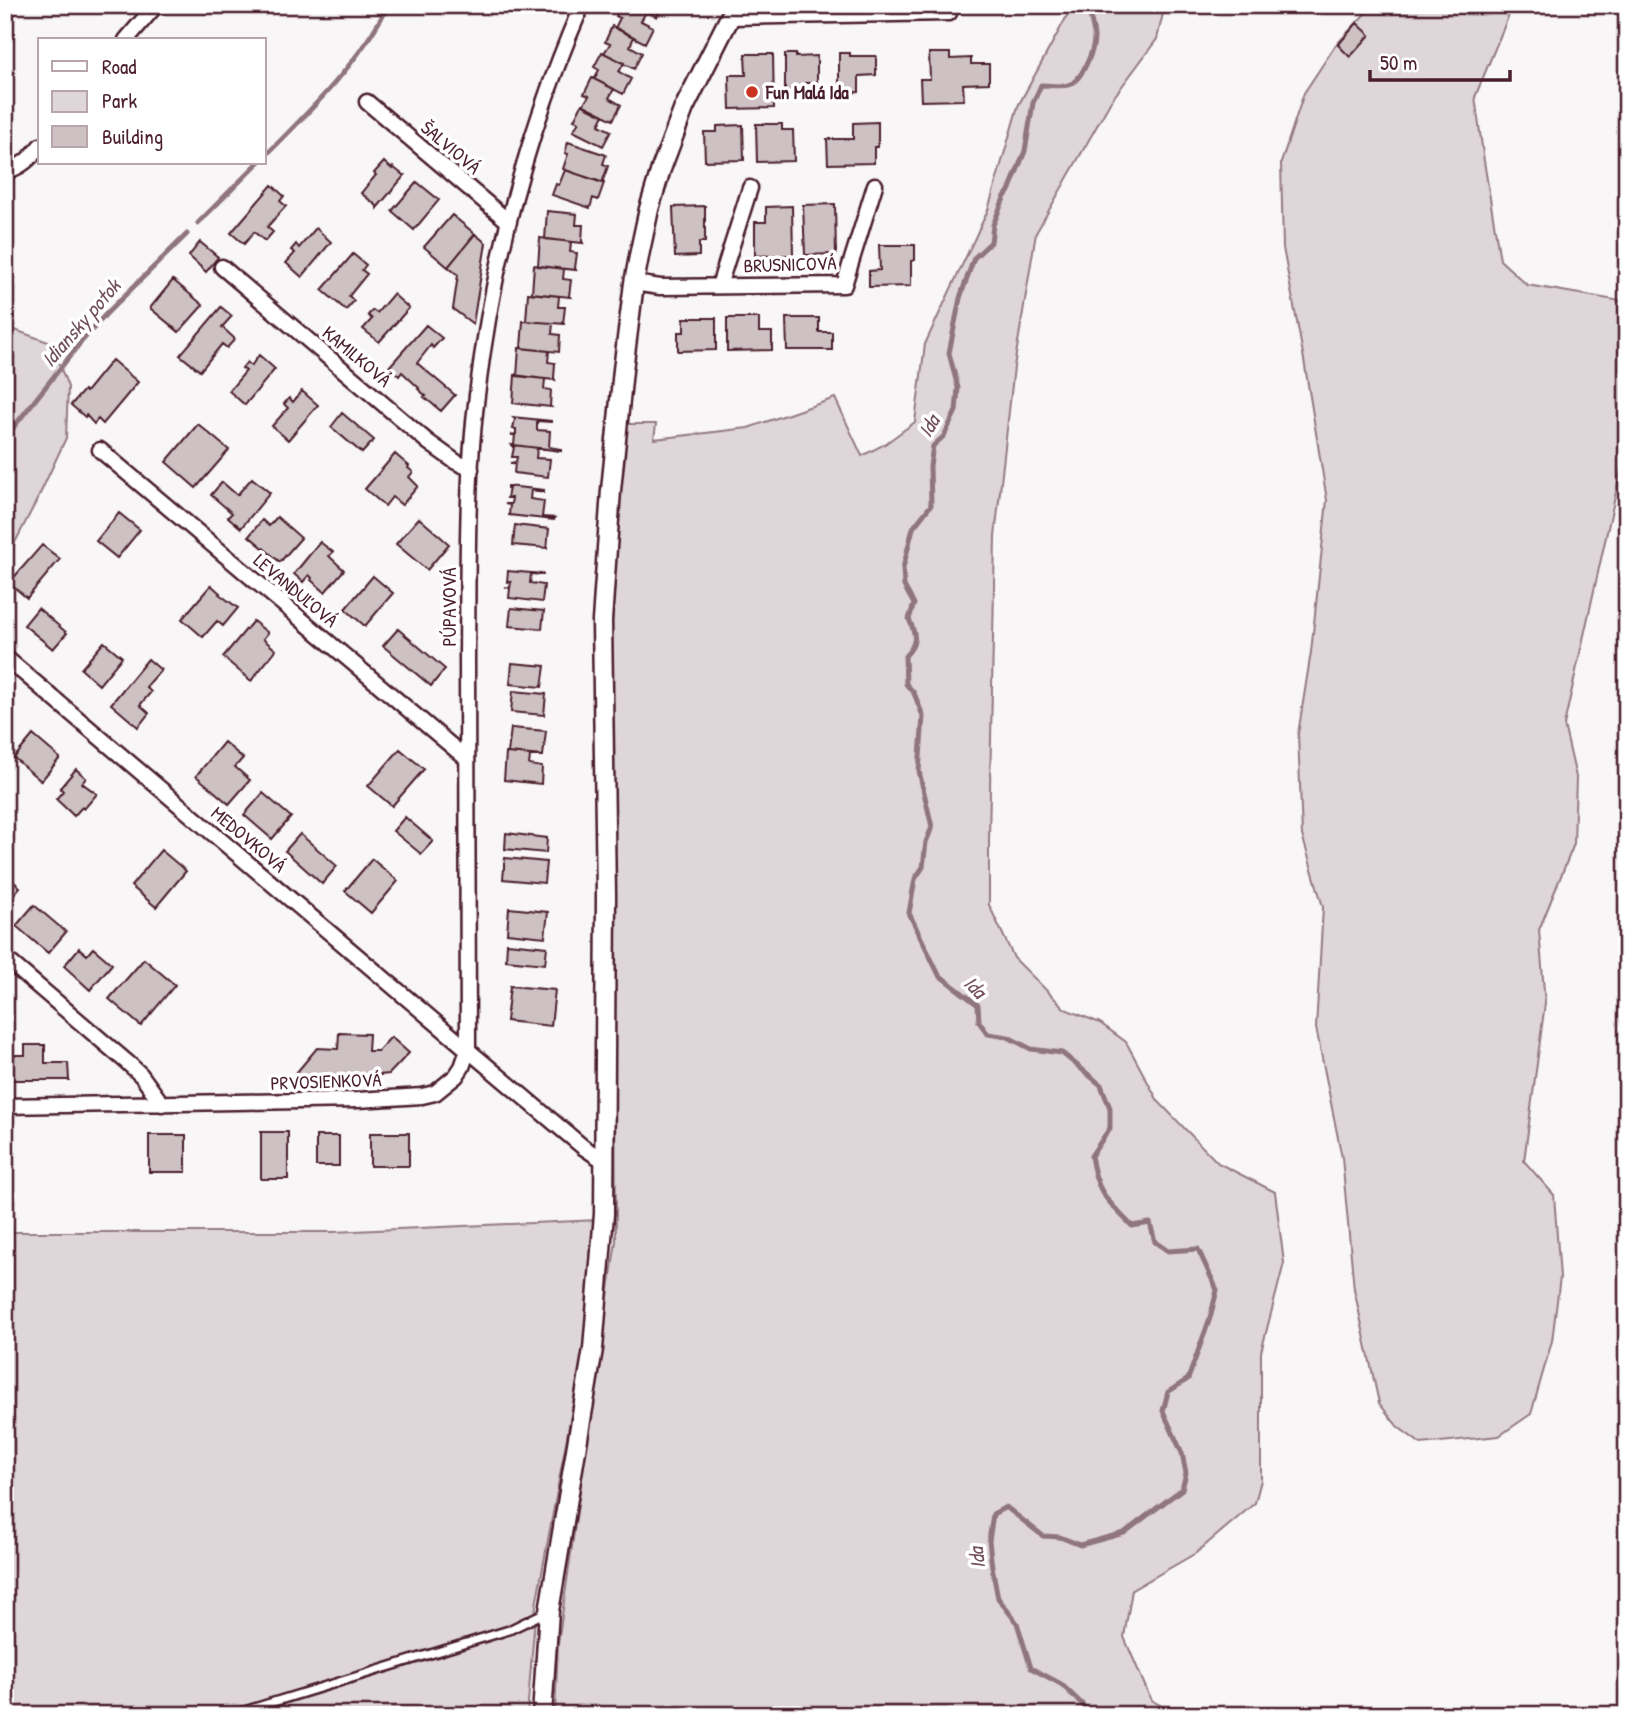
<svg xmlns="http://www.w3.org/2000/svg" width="1632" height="1720" viewBox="0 0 1632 1720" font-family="'Patrick Hand',sans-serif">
  <rect width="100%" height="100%" fill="#f8f6f7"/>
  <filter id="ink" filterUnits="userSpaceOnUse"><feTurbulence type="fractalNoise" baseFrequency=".0143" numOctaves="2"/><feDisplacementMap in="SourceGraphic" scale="14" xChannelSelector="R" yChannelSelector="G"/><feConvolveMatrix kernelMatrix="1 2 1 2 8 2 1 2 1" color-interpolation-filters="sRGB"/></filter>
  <g filter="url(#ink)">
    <!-- green -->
    <path fill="#ded6d9" stroke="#947a82" stroke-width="2" d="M1073,5H1165L1157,39L1111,101L1036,233L1014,367L995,536L989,841V905L1014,958L1065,1009L1100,1023L1126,1042L1158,1101L1218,1163L1275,1192L1284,1263L1261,1352V1480L1255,1503L1196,1553L1132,1590L1124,1637L1151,1700L1178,1715H555L558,1643L616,1241L612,623L615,554L627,424H656L654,439L748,428L835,398L862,456L885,444L915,422L925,344L988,210L1018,106Z
      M1373,5H1513L1475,97L1484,161L1500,260L1527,285L1627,302V461L1622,465L1564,725L1576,777L1574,844L1539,930L1545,1003L1524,1161L1554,1195L1560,1277L1552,1341L1531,1414L1499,1436L1421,1444L1398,1427L1379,1403L1354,1289L1342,1158L1316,1028L1323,907L1302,835L1298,734L1311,652L1327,500L1303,354L1283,248L1281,163L1304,93L1335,46Z
      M5,330H15L51,343L68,387L66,438L39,496L5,562Z
      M598,1220L583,1350L536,1605L527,1715H5V1232H332Z"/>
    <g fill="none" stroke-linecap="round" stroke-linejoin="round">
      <!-- stream -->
      <path stroke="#8f747b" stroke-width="5" d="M264,157C308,113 361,61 388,5
        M198,223L258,163
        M5,438L81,342L106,314L187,234
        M1090,1715L1082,1704L1061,1684L1031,1668L1017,1623L998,1598L992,1567L989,1541L993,1514L1006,1507L1043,1536L1060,1537L1080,1545L1124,1533L1182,1489L1186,1473L1182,1453L1163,1411L1168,1392L1188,1379L1210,1318L1217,1290L1198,1249L1168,1251L1155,1242L1150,1223L1132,1226C1107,1200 1097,1194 1091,1156L1110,1128V1108L1101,1085L1062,1053L1031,1049L1008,1037L988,1034L979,1022L978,1005L939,975L909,913L915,879L923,867L926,842L932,827L919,771L923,716L914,693L906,684L905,656C918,643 916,635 909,619L914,604L904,586L903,568L913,528L931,505L930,466L933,446L944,436L956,411L958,388L949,353L960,298L974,258L991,242L993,225L1004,198L1009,191L1025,151L1033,103L1041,85C1049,85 1062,87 1068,85C1081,82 1094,51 1094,38C1094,26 1088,18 1091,5"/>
    </g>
    <!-- building -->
    <path fill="#cdc1c4" stroke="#4a1f2b" stroke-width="2" d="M621,5H633L646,12L641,21L653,27L645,43L615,28L620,18L616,16Z
      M633,5H662L657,17Z
      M998,5H1052V8L999,9Z
      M1357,23L1370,35L1350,57L1338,45Z
      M612,26L634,37L630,46L642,53L634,69L604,53L610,44L605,42Z
      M602,52L624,63L619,72L631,79L623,94L594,79L599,70L594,67Z
      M839,53H850V56H876V75L859,76V92L839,93Z
      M929,53H950V59L971,58V64H989V83L963,84L964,100L921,101L920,79H930Z
      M745,54H773L774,108L730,109L729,75H746Z
      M785,54H796V57L817,56V83H805L806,91H785Z
      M592,78L614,89L609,98L621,105L613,120L583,105L589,96L584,94Z
      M582,104L604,115L599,125L611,131L603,146L573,131L579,122L574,120Z
      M878,122V147H874V163L828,164L827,139H853V123Z
      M756,124H782V130H793L794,161L757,162Z
      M743,125L744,160L705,161L704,132H717V126Z
      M568,142L606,155L603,164L608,166L602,183L563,169L568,154L565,153Z
      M384,162L392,169L393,167L403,175H405L377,208V206L361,193L376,175L374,173Z
      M565,170L604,183L598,200L593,198L590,208L552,195L556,184L559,185Z
      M417,182L439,200L414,230L392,211Z
      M272,185L284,196L280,201L286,206L267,227L273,232L265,241L254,232L244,244L231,233Z
      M835,204L836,254L805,255L803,205Z
      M705,206V242H699V256L675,257L673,207Z
      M792,206L793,255L755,256V222H766V207Z
      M547,211L577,214L576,225H583L582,241L583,243L545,239Z
      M452,215L475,234L448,267L424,247Z
      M316,228L331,242L302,277L286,263L295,253L291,250L296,244L299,248Z
      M475,234L486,243L473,324L453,309L458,275L448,267Z
      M540,238L571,242L570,252L577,253L575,268L576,270L538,266Z
      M200,242L218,257L206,272L189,256Z
      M879,245H915V260L911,261V286L869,287V271L880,270Z
      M353,254L366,265L362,270L367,274L349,296L354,301L346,310L322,290Z
      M534,265L564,269L563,279L571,280L569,296L570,297L532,293Z
      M173,280L203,305L179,332L150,308Z
      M528,293L559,296L558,307H565L563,324H565L526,321Z
      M393,294L409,308L379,342L363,329L372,319L368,315L373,310L377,313Z
      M221,307L232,316L222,327L235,339L227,348L222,344L200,371L180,355Z
      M684,318H716V350L678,351V332H684Z
      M727,318H759V332H772V350L727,351Z
      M786,318H819V332H832V350H787Z
      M523,321L553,323L552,334L560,335L559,352L521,348Z
      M426,325L442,338L433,348L431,345L417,363L455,395L441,411L424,397L426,396L418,389L419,388L402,372L399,376L389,367Z
      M519,348L549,351L548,362L555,363L554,378L555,380L517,376Z
      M259,355L275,369L245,405L229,391L246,371L242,368L247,362L251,366Z
      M112,360L138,382L103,424L98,419L94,424L86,415L85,417L71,405L84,390L86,392Z
      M515,375L545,379L544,389L551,390L550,406L551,407L513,403Z
      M302,391L318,405L288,440L272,426L288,408L284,404L289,398L293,402Z
      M342,413L374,440L362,453L331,427Z
      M512,417L551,421V422L537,421V430L550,431L549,447L561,449V451L514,445L515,435H511L516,434V429H513L515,419Z
      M198,424L229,450L196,488L166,462Z
      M512,445L548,449H537L536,458L550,459L548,477L514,473L515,463H510L516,462L517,457H512L514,447Z
      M395,454L409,466L408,468L413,472L409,477L418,486L402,505L392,497L385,506L365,489Z
      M252,478L270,493L241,528L228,517L232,513L211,495L222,482L237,495Z
      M507,486L544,490V492L531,490L530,499L544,501L542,517L555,518L554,520L509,515L510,505L505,504H511L512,498H507L509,488H507Z
      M119,513L140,530L117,558L96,541Z
      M277,517L301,538L280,562L249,536L262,520L269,526Z
      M419,518L449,544L427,570L396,544Z
      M515,525L549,529L547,548L513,545Z
      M320,542L333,552L329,556L344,570L325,592L311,580L312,578L309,575L303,582L294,574Z
      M42,545L60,559L27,598L9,583Z
      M507,571L543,574V575L531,574L530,583L544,585L542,602L509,598L510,588L505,587L510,588L511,582H507L508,571Z
      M373,576L393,593L365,626L345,609Z
      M211,585L220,593L219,594L238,608L223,626L217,621L203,637L182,619Z
      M38,608L67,633L53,649L24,625Z
      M511,608L544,611L542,629L509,626Z
      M253,621L268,633L263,639L276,650L251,681L223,657Z
      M398,629L445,669L431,686L383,646Z
      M104,642L122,657L99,685L81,669Z
      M148,659L161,670L146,687L151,692L140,705L149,713L138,727L111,704Z
      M512,663L545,666L542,687L510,684Z
      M513,691L546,694L544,715L511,712Z
      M511,728L546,731L543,756L508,753Z
      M33,735L60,758L41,781L14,758Z
      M224,742L243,758L235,767L250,780L229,804L196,776Z
      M400,749L424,769L392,806L368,786Z
      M506,753L543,756H530L529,765L542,767L541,784L504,780Z
      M76,769L86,778L82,783L97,794L84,809L82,807L74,816L56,799L63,791L60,788Z
      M263,793L291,817L272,839L244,815Z
      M405,817L433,841L421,854L393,831Z
      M506,833L547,838L546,853L505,849Z
      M300,834L337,866L322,884L285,851Z
      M161,850L186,871L156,907L131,886Z
      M505,858L546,862L544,883L503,879Z
      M372,859L398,881L371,913L345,891Z
      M5,874L20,887L5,905Z
      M34,905L66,932L48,953L16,926Z
      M509,908L548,912L545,937L507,933Z
      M507,943L547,947L545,964L506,960Z
      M79,948L87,955L93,948L112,964L90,990L64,966Z
      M144,959L175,985L141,1026L109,999Z
      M510,986L555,990L551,1026L506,1021Z
      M339,1033L369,1034L368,1051H378L391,1037L409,1053L389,1074L286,1085L317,1048L338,1049Z
      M25,1045H45V1063H68L69,1080H7V1055H25Z
      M261,1132H288V1179H261Z
      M370,1133H409V1166H370Z
      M149,1135H186V1172H149Z
      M316,1136H339V1166H316Z"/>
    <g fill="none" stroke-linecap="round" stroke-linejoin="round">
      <defs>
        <path id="service" d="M231,1715L509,1630L548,1611"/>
        <path id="minor" d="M582,5C528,129 493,261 477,395C466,481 468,569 467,656C467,787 467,918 468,1050L583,1147L604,1161
          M729,17L949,13
          M126,40L156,5
          M367,102L509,222
          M5,172C21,167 30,159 40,146
          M222,267L428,442L456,462L471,469
          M634,283L660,287L844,285L875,185
          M719,286L750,188
          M100,450L467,759
          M5,657L468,1050L462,1067L456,1076L435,1093L422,1096L358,1100L5,1106
          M5,958L128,1063L141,1075L162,1104"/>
        <path id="tertiary" d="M542,1715L549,1611L593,1349L604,1214L606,896L602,621L611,490L623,370L634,283L640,251L649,209L661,169L684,108L736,5"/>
      </defs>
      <!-- service casing -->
      <use href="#service" stroke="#4a1f2b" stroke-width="12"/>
      <!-- minor casing -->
      <use href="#minor" stroke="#4a1f2b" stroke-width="19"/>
      <!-- tertiary casing -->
      <use href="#tertiary" stroke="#4a1f2b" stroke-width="23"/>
      <!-- service -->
      <use href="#service" stroke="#fff" stroke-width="7"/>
      <!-- minor -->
      <use href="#minor" stroke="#fff" stroke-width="14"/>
      <!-- tertiary -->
      <use href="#tertiary" stroke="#fff" stroke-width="18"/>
    </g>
  </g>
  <!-- markers -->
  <circle fill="#c8321e" stroke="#fff" stroke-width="2.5" cx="752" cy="92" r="7"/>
  <g text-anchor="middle" stroke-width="7" stroke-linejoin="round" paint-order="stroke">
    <!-- poi labels -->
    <g font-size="19" font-weight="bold" fill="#4a1f2b" stroke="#fff" text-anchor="start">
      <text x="766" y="99">Fun Malá Ida</text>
    </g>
    <!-- street labels -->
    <g font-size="19" fill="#4a1f2b" stroke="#fff">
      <text transform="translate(451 147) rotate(40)" y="7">ŠALVIOVÁ</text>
      <text transform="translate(790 264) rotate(-2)" y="7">BRUSNICOVÁ</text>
      <text transform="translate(357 356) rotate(40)" y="7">KAMILKOVÁ</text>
      <text transform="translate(296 590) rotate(40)" y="7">LEVANDUĽOVÁ</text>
      <text transform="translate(449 607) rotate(-90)" y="7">PÚPAVOVÁ</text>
      <text transform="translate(249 839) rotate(40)" y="7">MEDOVKOVÁ</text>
      <text transform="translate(326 1081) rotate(-2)" y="7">PRVOSIENKOVÁ</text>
    </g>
    <!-- water labels -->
    <g font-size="21" font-style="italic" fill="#72515a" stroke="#fff">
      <text transform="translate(81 323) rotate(-49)" y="7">Idiansky potok</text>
      <text transform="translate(929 426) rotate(-60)" y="7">Ida</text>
      <text transform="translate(975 987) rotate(45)" y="7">Ida</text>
      <text transform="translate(977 1558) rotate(-97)" y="7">Ida</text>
    </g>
  </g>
  <!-- margin -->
  <rect width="1632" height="1720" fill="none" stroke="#fff" stroke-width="28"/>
  <rect x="14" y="14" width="1604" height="1692" fill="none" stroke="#4a1f2b" stroke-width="2.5" filter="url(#ink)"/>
  <!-- legend -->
  <rect x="38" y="38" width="228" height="126" fill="#ffffff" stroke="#b7a5aa" stroke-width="2"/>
  <rect x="52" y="61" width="35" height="10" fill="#ffffff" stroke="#b7a5aa" stroke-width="2"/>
  <text x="102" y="74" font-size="21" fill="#4a1f2b">Road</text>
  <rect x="52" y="91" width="35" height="21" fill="#ded6d9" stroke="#b7a5aa" stroke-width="2"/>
  <text x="102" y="108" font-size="21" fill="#4a1f2b">Park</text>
  <rect x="52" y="126" width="35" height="21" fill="#cdc1c4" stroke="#b7a5aa" stroke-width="2"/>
  <text x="102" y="144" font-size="21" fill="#4a1f2b">Building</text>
  <!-- scale -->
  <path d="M1370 70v10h140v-10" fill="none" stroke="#4a1f2b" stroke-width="3.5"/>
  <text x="1380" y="70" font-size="21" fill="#4a1f2b" stroke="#ffffff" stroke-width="5" paint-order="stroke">50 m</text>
</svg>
